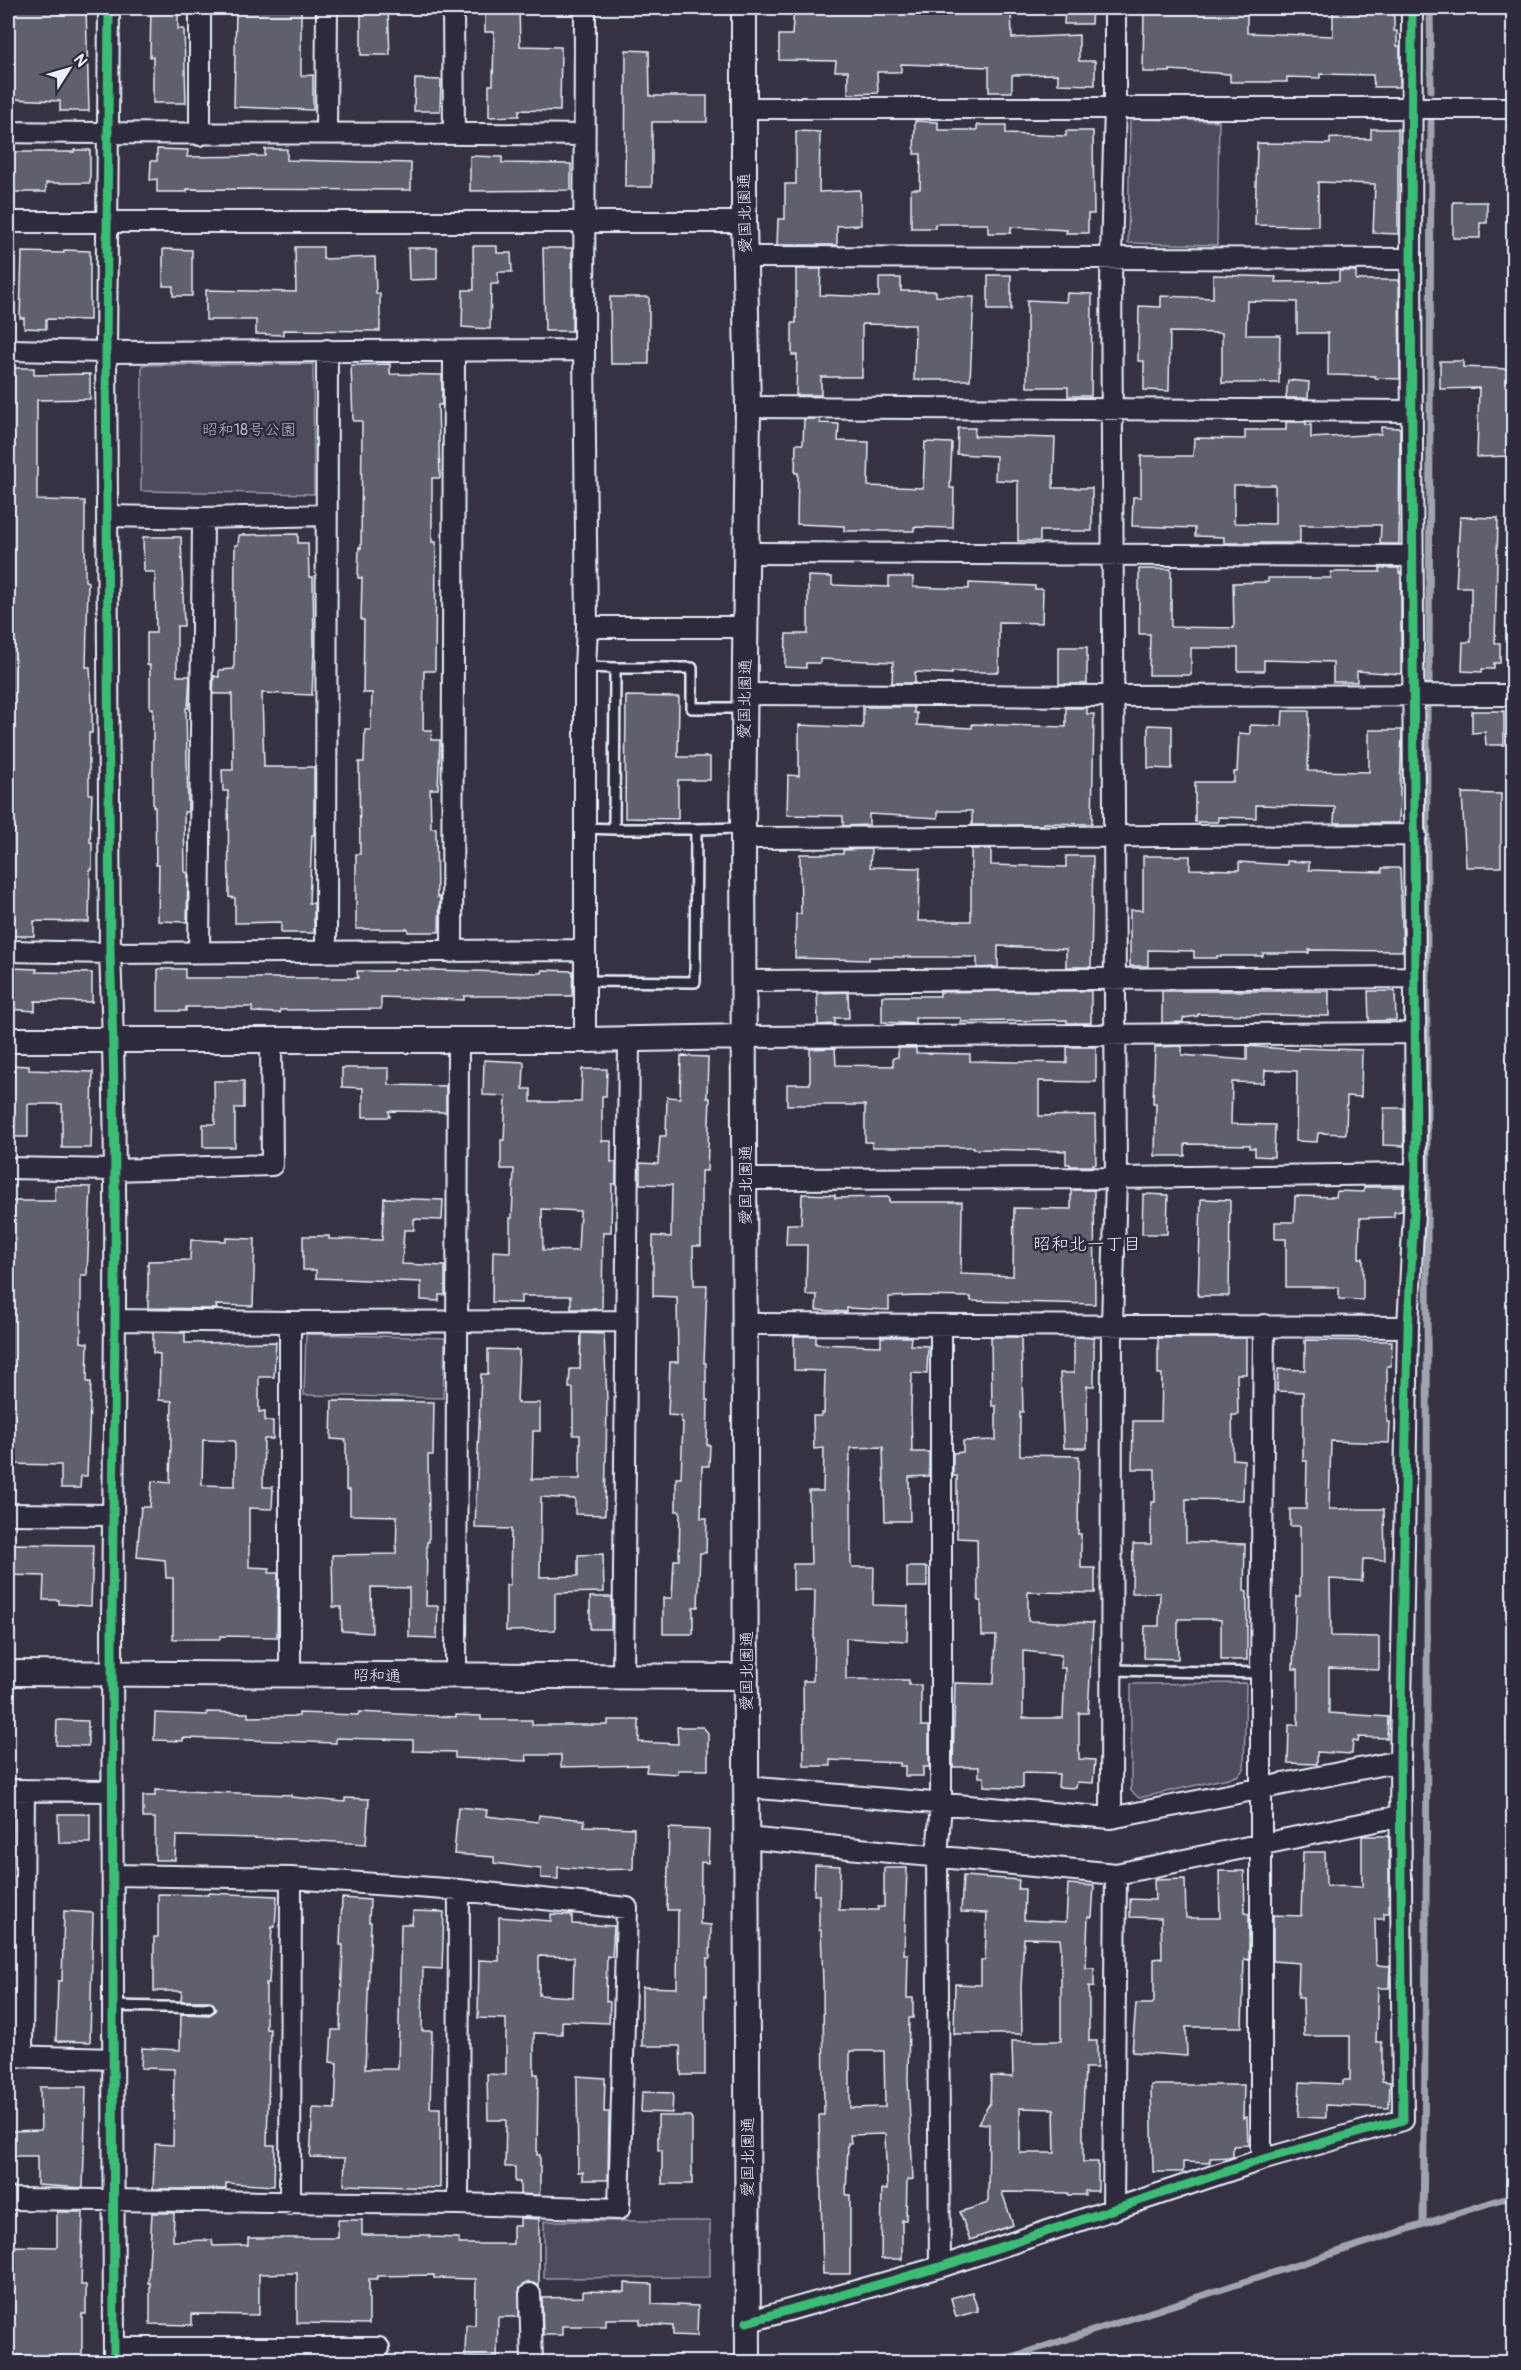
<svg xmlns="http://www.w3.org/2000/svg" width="1521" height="2370" viewBox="0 0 1521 2370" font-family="Pangolin,'Klee One',sans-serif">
  <rect width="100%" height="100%" fill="#363244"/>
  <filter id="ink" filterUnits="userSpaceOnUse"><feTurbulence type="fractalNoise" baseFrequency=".0167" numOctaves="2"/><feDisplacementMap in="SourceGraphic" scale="12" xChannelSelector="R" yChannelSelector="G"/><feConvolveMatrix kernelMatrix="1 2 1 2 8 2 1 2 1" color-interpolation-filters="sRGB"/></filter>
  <g filter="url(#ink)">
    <!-- green -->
    <path fill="#4d4b5c" stroke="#9a9eaa" stroke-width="1.5" d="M1130,119L1219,121L1217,245L1128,243Z
      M313,364L314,494L141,491L142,365Z
      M306,1334L445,1338L443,1398L304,1395Z
      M1246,1683L1244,1769L1237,1776L1139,1798L1131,1791V1684Z
      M8,1797H17L13,2049H8Z
      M544,2221H710V2277L544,2278Z"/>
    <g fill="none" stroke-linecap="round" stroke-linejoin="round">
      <!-- stream -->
      <path stroke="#a0a4af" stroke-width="7" d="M1430,8L1431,90
        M1429,684L1431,122
        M1423,2224C1430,1719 1426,1214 1427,709
        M996,2362L1514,2195"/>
    </g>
    <!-- building -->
    <path fill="#605e6e" stroke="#e8f1f8" stroke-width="1.5" fill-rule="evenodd" d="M9,8H86L89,111H60V101L11,99V88H8Z
      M151,8H178V29H184L186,103H153V57H150Z
      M236,8H301V76L313,75V110L234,107Z
      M361,8H388L390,55H361Z
      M485,8H519L520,46L561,47L560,111L519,110V116L489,117V85H493L494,32H485Z
      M794,8H1011L1012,38L1079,35V61H1095V85L1058,84V74L1012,75V92H989V67L901,64V72H877L878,93L848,94V71H835L836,61L779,60V35H792Z
      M1065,8H1092L1091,24H1064Z
      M1144,8H1247V33L1333,36V8H1394V31H1397V46H1400V87H1374L1373,75L1320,74V78L1287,77V82H1230V74L1170,70V72H1143Z
      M626,50L649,51L650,96H707V122H652V187H625Z
      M415,79L441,80L440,111H414Z
      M915,121L938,122V130H977V125H1006V134L1066,136V131H1093L1094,214H1088V233H1066L1067,230L1011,227V233H988V224H935V228H911V189H920L921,154H914Z
      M1371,129H1398V234L1373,233L1375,184L1318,182V226L1255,225L1257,143L1330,144V138L1371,139Z
      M796,131L820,132L819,192L860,190L861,225L837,226V245H777L778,219H785V184H796Z
      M157,149L188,150L187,157L265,156V149H287V160L411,163V190L187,189V192H157V179L150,180L151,161H157Z
      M74,150H90V183H46V192H8V152H74Z
      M470,156L502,157V163L571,164V190L470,191Z
      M1453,202H1487V223H1480V238H1453Z
      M473,246H497V253H511L512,272H498V284H491L490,329L462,327L463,290H474Z
      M295,247H323V259L375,257L376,294H380V331L283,330V335L256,334V320H206V290L296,292Z
      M408,248H437V279L409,280Z
      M543,248H572V331H545Z
      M163,249L192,250V296H173V286H163Z
      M64,250L90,251V320L46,319V329L24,328V318H20L22,252L64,253Z
      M796,269H821L820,295L879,297V278H901V291H936V296L974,297L970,380H914L915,325L862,324V377H821V395H796L797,355H792V323H796Z
      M1339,271H1356V280H1399L1400,379L1375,378V376L1328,375V333H1297V302L1247,301L1246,335H1280L1279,383H1222V333L1170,332L1169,391L1144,390V361H1138L1139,306L1161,307V296L1213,298V275L1276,277L1275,282L1339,281Z
      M988,275H1011V310H988Z
      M1067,293L1092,294L1091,396H1068V387H1027V300L1066,302Z
      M610,297H649V364H611Z
      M1440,361H1463V367L1509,369L1507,427H1512L1513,456L1477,457L1479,388L1440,389Z
      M390,364V374L442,375V405H438L440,478H432V542H436L435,671H424L423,730H432L431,740H440L438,789H430L431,828H436L437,897H440L439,932H408V929H356V854H360L359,762H364L365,730H371L372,693H363L364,620H361L362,578H358L359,547L361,548L362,421H353L351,365Z
      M9,368H34V375L90,374V399L37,400V500L85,501V581L88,582L86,667H90L92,704V733H89V794H92L90,842H92V870H90L89,922L34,921V936H12V927H8V817H12L8,726V648H12L9,574L11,500Z
      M1288,380L1309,382L1308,398H1286Z
      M804,419H820V423L839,424L838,441L869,442L868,486L923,488L925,442L952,443L950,488H954L953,528L914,527V531H844V526L797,524L798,473H795L796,444H803Z
      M1286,422H1306V425H1311V438L1381,434V427L1400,428L1399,544H1380L1381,525H1300V543H1224V537L1195,536V528L1132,526L1133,497H1141V456H1193L1194,438L1245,439V430H1286ZM1234,485H1275V524L1234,523Z
      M958,428H975L974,436L1055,438L1053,488H1092V531H1040V541H1018V481L995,480L996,456L957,454Z
      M1460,517L1498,518L1495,643H1500V663H1494V669H1482V672L1462,671L1463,642H1471V587H1456Z
      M298,534V543H308L309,577H313L314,650L312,695L262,693L264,767H314V835H312L309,903H314V933H281V922L235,923V898L229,897L228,791H223L222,770H233L232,694H213L214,676L219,677V670L234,669L235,545H238L239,535Z
      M143,537H181L184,626H177V676H190L188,708H186L188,812H184L185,872L188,873L187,922L158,921L159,865H156L155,807H153V708H150V665H147V633H156L155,572H144Z
      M1380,568H1399V573H1401V674L1357,671V682H1333V662L1264,660V671H1238V648H1191V675H1149L1150,634H1139V569H1171V627L1234,628L1233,583L1268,582V578H1331V572H1380Z
      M808,576L832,577V585L889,587V577H913V587L969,589V583L1035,586V589H1043L1042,623L999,622V672H952V674L915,672V683H892L893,662L820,659V663H806V668L785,667L786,634H808Z
      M1059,647H1087V684H1059Z
      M626,696L679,697L678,757H710V780H678V819L625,818Z
      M863,707H914V713H917V725L972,728V724L1066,727V708H1087V714H1094L1092,824L1043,823V825H972V811H938V818L869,814V825L843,826V816L787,815L788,775L799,776V725L863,728Z
      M1283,711H1309L1308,771L1369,772V730H1402L1399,823H1334L1335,807L1256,805V818L1218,817V822H1195V782H1234V772H1237L1239,733L1250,734V725L1282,726Z
      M1472,711H1504V745H1486L1485,732L1472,733Z
      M1148,725L1172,726V769L1148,768Z
      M1462,793L1501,794V867H1466Z
      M869,849L871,850L870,867L920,868L918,921H971V849H991V865L1066,867V856H1093L1091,967H1066V949L998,946V967L977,968V957H869V960L795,958L796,914H801L800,854H843V850Z
      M1143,856H1190V869L1239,870V862L1287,865V861L1309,862V870L1382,872V868H1400L1403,951L1309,950V953H1263V956H1217V958H1194V951L1148,950V966H1130V910H1143Z
      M12,968L37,969L36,972L92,973V1002L35,1001V1011L8,1009V977H12Z
      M158,969H185V978H358L357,971H393V969L542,973V970L573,971L572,996H464V1000L381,997V1009L280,1010V1013L252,1012V1007H186V1011H158Z
      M998,991H1091V1023H1067V1020L961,1022V1018H915V1024L882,1022V996H940V992Z
      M1162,991H1329V1016L1198,1014V1016L1183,1018V1022L1162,1023Z
      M1368,991H1395L1396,1020L1369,1021Z
      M848,992L849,1018H835V1024L818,1025L817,993Z
      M1182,1046V1055L1247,1060V1046L1298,1050V1048L1362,1050L1361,1097L1347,1096L1346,1134L1318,1133L1317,1142L1296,1141L1297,1071L1265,1070L1264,1083L1232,1082L1231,1124L1275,1125L1274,1157L1255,1156V1148H1250V1145L1185,1144V1156H1155L1156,1103H1153L1155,1047Z
      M1067,1047H1096V1082L1039,1081V1116L1095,1115L1096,1164H1093V1166H1070V1164H1066V1151L974,1149V1147H872V1142H865V1105H787V1084H810V1049L835,1048L836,1065L893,1066V1058L898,1057V1048H916V1053L970,1054V1061L1067,1063Z
      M681,1056L708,1057L707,1098H710L707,1171H701V1246H693L694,1285H707L704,1363H706V1400H708L707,1445H710L709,1466H702L701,1518H707L706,1553H700L698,1607H693V1634H663V1598H672L674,1560H679L680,1511H676V1478H681L683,1422H681V1416L668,1415L670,1362H678L677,1297L653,1296V1236L671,1237L672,1185L640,1184V1163L658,1164L660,1136H666L667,1097L680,1098Z
      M484,1060L524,1062L523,1089H531V1102H581L582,1069H607L606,1096H602V1141H611V1162H616V1184H612L611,1232H603L602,1309H571V1296H521V1303L492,1302L493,1251L510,1252V1218H512L514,1169H501V1140H504L506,1096L483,1095ZM542,1209L580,1211L578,1251L543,1250Z
      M8,1065L29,1066V1070L93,1072L91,1148H62V1104H28V1137H8Z
      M342,1068H389V1085L446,1086V1112L389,1111L390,1117H363V1088L342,1087Z
      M214,1081H244V1108H235V1147H203V1124H215Z
      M1384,1108H1404V1146L1383,1145Z
      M55,1186L91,1187L87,1275H81V1342L88,1343L87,1382H91L87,1476H81L80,1488H61V1465L8,1464V1332L10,1288H8V1201H55Z
      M1364,1187H1403L1402,1211L1394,1212V1217L1360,1218L1359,1258H1363V1300L1339,1299V1287H1286V1239H1275V1222H1294L1295,1196L1336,1197L1337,1191L1364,1192Z
      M1071,1190H1094L1095,1304L971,1301V1297L918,1296L889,1297V1310L847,1308V1312L816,1310L817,1295H806L807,1245H786L787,1224H801L802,1194L835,1195V1198L889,1197V1202H962L961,1274L1013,1276L1014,1208L1071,1209Z
      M1143,1194L1168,1195L1167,1234H1142Z
      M384,1198L443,1200L442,1220L414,1219V1230H404L402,1264L445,1266V1295H439V1301L421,1300V1282L316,1278V1270H303V1236H329V1239L382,1240Z
      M1201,1199L1230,1200L1229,1296H1198Z
      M226,1238L255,1239L253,1306L216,1305L217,1309L148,1308V1261L190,1260L191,1240L226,1241Z
      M153,1332L185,1333V1343L276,1342L274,1377H259V1412L265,1411V1421H273V1439H264L263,1487H273L272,1509L249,1508V1567L270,1568L269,1573H278L277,1637L220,1636V1639H173V1578H166L165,1560L137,1557L141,1507H150L152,1481L170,1483L172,1401L159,1400L160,1354L153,1353ZM203,1440L235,1441V1486L202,1485Z
      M581,1333L604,1334L607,1400L605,1515L575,1514V1499L541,1497L540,1577L578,1576V1555L603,1554L604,1592L555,1593V1630L506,1631V1585H510L511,1529L475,1528L481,1374H488V1349L519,1350L517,1403H540V1431H533L532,1479H580V1435H573V1388H569L570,1369H580Z
      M794,1336H816V1344L881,1346V1337H911L910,1345L928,1346L927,1374L912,1373L911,1408L912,1452H929V1476L909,1477L910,1521H885L883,1447L850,1448L849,1492H851V1564L852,1567H874L873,1605L908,1606L907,1641L846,1638V1679L909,1680V1685H921V1726H929V1767H923V1776H905V1766H900V1763L830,1760L831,1766H804L803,1681H813L815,1590H793V1564H811L809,1491H823L824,1448L814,1449L813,1416H821V1413H824L825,1371L794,1370Z
      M991,1337H1021L1023,1412H1020V1455L1079,1456L1078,1534H1081V1568H1095V1593L1028,1592V1621L1093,1623L1088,1713H1079V1759L1095,1760L1093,1783L1077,1782L1076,1788L1058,1787L1059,1774L1023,1773V1788L984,1786V1777H979V1767H953L955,1683L993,1684L994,1682L996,1636H982L981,1601H978L977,1539L957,1538V1476H953V1453L963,1452V1441L996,1440V1406H992ZM1023,1651L1061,1655L1060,1668H1065L1063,1718H1023Z
      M1074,1337L1094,1338V1386H1087V1448H1064L1060,1373H1074Z
      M1158,1338H1246V1374H1237L1238,1415H1232L1233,1459L1244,1460L1243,1500L1186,1499V1542L1245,1544L1244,1591L1247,1592V1660H1221V1620L1214,1619H1178V1659L1144,1658L1145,1626H1159L1160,1593H1132L1133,1544H1151V1502H1155V1469H1132L1133,1421H1161L1162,1374H1158Z
      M1305,1340L1392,1341L1391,1366H1387V1422H1390L1389,1443L1331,1441L1329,1509H1384L1385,1560L1363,1559L1362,1581L1330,1579L1331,1636L1379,1637V1670L1329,1668V1713L1388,1717L1387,1738L1359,1737L1358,1742L1353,1741L1352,1754L1317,1752V1764L1288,1763L1289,1725H1298V1669H1293L1296,1596H1300V1526H1290V1509H1306L1307,1461H1303V1392L1277,1391L1278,1369L1305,1370Z
      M332,1401L434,1402L433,1455H428L429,1516V1542H427L426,1606H438L437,1638L409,1637V1588L371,1587L372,1633L342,1631L341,1607H333L332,1555L396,1554L397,1516L350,1515V1490H346V1440L331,1439Z
      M8,1544L93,1545L91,1606L59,1604V1600H43L44,1576L8,1575Z
      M907,1567H927V1587H907Z
      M590,1597H612L611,1629H590Z
      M207,1712L248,1713V1717L299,1716V1713L358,1715L359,1712L456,1717V1715L481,1716V1720H532V1725H608V1720H639V1742L678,1744L677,1727H703L708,1733V1770H678V1774L646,1772L647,1765L561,1767V1755H526L527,1761L455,1758V1752L413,1751V1740L336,1738V1743L183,1738V1741L154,1740L155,1713L207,1715Z
      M57,1720L88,1721V1746L56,1745Z
      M155,1790L291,1795V1797L345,1802V1798L369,1799L366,1844L289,1839L176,1836L175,1860H155V1818H143V1796H155Z
      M458,1807L487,1810L486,1816L538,1822L539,1815L585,1820L584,1826L634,1828L633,1869L592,1870L558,1867V1879L541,1878V1869L494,1863V1857L454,1854Z
      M58,1814H90V1843H59Z
      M669,1828L709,1830L708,1863L701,1862L700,1924L711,1925L710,1958H707V1996L705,1995V2075H681L680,2046H642V1987L677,1988L678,1910H667Z
      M1362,1836H1389V1913H1384V1919H1375L1376,1965L1390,1966L1389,1988H1378L1376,2042H1382V2081L1390,2082L1389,2108L1326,2105V2118L1298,2117L1300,2082L1343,2084V2080H1350V2036H1304L1303,1998H1298L1299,1963L1273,1961V1915L1301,1916L1303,1852H1325L1326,1886L1362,1887Z
      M815,1865L840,1866L839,1910H878V1907H884V1868H907L904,1954H908L907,1998H913V2018H909L908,2080L913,2179L907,2180L906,2220H902V2259H881L882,2189L887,2190L885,2134L850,2135L851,2143H848L846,2195H850V2274H823L819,2115H824L823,1983L821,1930H819V1895H814ZM850,2051H884L885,2107L850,2108Z
      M1219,1871H1244L1245,1913L1249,1914V1960L1244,1959L1242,2027H1186L1187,2056L1132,2052L1136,2004H1152L1154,2002V1959L1162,1958L1161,1918L1130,1917V1899L1155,1900L1154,1880L1185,1879L1186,1918H1220Z
      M963,1876L1019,1880L1018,1889H1025L1024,1920L1066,1922L1068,1884L1094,1886L1092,1917H1088L1086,1968H1094V1987L1089,1986V2041H1097V2068H1085L1083,2110V2162H1098V2191H1085V2195H1068V2193L1002,2192L1013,2225L970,2240L960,2212L988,2203L989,2124L978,2123L990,2103L991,2076L1013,2077L1012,2041H1061V1948L1060,1939L1024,1938L1021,1987L1022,2034H954L955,1984L981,1985V1960H985L987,1913L961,1912ZM1020,2108L1054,2109L1055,2153H1020Z
      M208,1893L277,1896L275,1927H272L269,1983H266V2029H270L267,2145H275L274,2186L226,2183V2189H153L155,2144L173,2145L174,2069L141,2068L142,2048L180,2050L181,2014L209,2015L214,2012L216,2008L210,2001H181L182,1991H154V1937H158V1894L208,1895Z
      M342,1898L370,1900L369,1922H371L365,2069H398L401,1924H412L413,1911L444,1912L442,1969L423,1968L422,2031H432L430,2108H440V2188L344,2185L345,2158L310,2157L313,2108L335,2109L337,2063L330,2062L332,2030H340L343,1945H340Z
      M64,1911L93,1913L90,2042L56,2041L58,1981H62Z
      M551,1914L572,1915V1924L614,1926L612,1957L607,1956L606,2001L610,2002L609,2023L562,2021V2034L534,2033V2074H538L537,2155H540V2190L539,2195L520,2194V2182H515V2167H505L506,2120H488L487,2074L506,2075V2019L478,2018L479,1960L499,1961V1917L551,1921ZM539,1956L574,1957L573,1997L539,1995Z
      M577,2076L605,2078L604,2112H609L608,2180H583V2172H578Z
      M1151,2085H1244L1243,2118L1247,2117L1248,2145L1233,2146V2157L1210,2158V2163L1183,2162V2172H1153Z
      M40,2087H86L83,2188L37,2185V2156H10L9,2131L41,2130Z
      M642,2092L673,2093L672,2113L641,2112Z
      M658,2116H690L692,2119V2184H662V2150H658Z
      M57,2212H83L81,2285H86V2314H82V2362H46L45,2356L8,2355V2246L57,2247Z
      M152,2213H174L173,2241L212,2240L213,2246L248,2245V2238H338V2220H362V2235H430V2237L459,2238V2244H513V2226H520V2218L539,2219V2286L529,2282L520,2288L519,2317H498L497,2358L465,2357L466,2325H475L476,2279L434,2278V2275L377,2276V2279H369V2324L297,2323V2273L259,2274V2315L192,2314V2325L150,2324V2283H148Z
      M625,2283L652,2284V2304L698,2306L697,2336L673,2335V2326L640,2324V2319H606V2326H562V2335H543L542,2298L583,2297V2291L625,2292Z
      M972,2292L978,2311L956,2317L951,2298Z"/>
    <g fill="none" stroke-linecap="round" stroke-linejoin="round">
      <defs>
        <path id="service" d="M585,667L615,668
          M585,828L614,829
          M696,829L741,828
          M585,981L695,982L696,829H614L615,668H692V708H742
          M1112,1670L1261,1673
          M112,2006L209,2008"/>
        <path id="minor" d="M109,8L106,352L110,953C119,1175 114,1397 112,1619C111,1867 113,2115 114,2362
          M200,8V135
          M453,8L454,133
          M585,8L584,350L587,627L585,667V1040
          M744,108H1514
          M8,132C200,135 392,132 584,135
          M326,133L327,8
          M8,222H744
          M745,257L1411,259
          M8,350L106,352L584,350
          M748,407L1412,411
          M108,516L203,518L326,515
          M745,553L1413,556
          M587,627H745
          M744,694L1113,696L1514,695
          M743,838L1416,835
          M8,951L110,953L585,950
          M199,951L203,518
          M326,951L327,350
          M452,952L454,351
          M744,981L1414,977
          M745,1037L1415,1033
          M8,1168L115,1170L272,1165L271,1040
          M745,1179L1116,1178L1416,1174
          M114,1320L290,1322L626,1321
          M746,1324L1408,1327
          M8,1514L113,1515
          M290,1674V1322
          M456,1676L458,1040
          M623,1676L629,1039
          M746,1787L1111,1818L1400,1761
          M8,1790L111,1791
          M1111,1818L1112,1325L1116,1178L1111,257L1115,107V8
          M746,1838L1116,1874L1400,1816
          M8,2056L113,2059
          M22,2056L24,1790
          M1261,2160V1673L1264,1325
          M8,2199L458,2204L619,2209L627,1908L459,1890L291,1878L113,1875
          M290,2204L291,1878
          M458,2204L459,1890
          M1113,2210L1116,1874
          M940,2267L937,1857L941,1803V1326
          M530,2294L532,2362
          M747,2322L940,2267L1261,2160L1403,2120L1400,1761L1408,1327L1416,1174L1411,259L1412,8
          M114,2348H379"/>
        <path id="tertiary" d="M744,8V222L748,407L743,828L748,2362
          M8,1040H585L745,1037
          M8,1673L746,1677"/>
      </defs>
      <!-- service casing -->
      <use href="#service" stroke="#e8f1f8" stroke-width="14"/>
      <!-- minor casing -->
      <use href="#minor" stroke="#e8f1f8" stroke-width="24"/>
      <!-- tertiary casing -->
      <use href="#tertiary" stroke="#e8f1f8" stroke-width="28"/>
      <!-- service -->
      <use href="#service" stroke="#2f2a3d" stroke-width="9"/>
      <!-- minor -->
      <use href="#minor" stroke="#2f2a3d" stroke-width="20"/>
      <!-- tertiary -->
      <use href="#tertiary" stroke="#2f2a3d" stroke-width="24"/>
      <defs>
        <path id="cycleway" d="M109,8L106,352L110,953C119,1175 114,1397 112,1619C111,1867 113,2115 114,2362
          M747,2322L940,2267L1261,2160L1403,2120L1400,1761L1408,1327L1416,1174L1411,259L1412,8"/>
      </defs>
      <!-- cycleway casing -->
      <use href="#cycleway" stroke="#2f2a3d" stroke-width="13"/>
      <!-- cycleway -->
      <use href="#cycleway" stroke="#3abd76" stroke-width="9"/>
    </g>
  </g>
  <g text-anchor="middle" stroke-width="5" stroke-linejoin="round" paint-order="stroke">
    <!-- street labels -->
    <g font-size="16" fill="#e8f1f8" stroke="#2f2a3d">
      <text transform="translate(744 213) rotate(-91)" y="6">愛国北園通</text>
      <text transform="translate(744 699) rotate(-89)" y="6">愛国北園通</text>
      <text transform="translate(745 1185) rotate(-90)" y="6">愛国北園通</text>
      <text transform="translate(746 1671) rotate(-90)" y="6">愛国北園通</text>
      <text transform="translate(377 1675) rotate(1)" y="6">昭和通</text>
      <text transform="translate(747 2157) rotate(-90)" y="6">愛国北園通</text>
    </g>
    <!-- park labels -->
    <g font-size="16" fill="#b2b7c1" stroke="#2f2a3d">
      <text x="249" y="435">昭和18号公園</text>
    </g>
    <!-- neighbourhood labels -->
    <g font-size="18" fill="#e8f1f8" stroke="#2f2a3d">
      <text x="1087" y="1250">昭和北一丁目</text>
    </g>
  </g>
  <!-- margin -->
  <rect width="1521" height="2370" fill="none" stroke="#2f2a3d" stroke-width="30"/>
  <rect x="15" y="15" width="1491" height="2340" fill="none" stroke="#e8f1f8" stroke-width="2" filter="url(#ink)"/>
  <!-- north arrow -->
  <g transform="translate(69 69) rotate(53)" stroke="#2f2a3d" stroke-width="4.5" paint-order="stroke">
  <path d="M0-4.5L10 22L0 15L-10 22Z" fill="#e8f1f8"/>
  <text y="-9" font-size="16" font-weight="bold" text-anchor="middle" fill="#e8f1f8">N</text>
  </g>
</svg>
